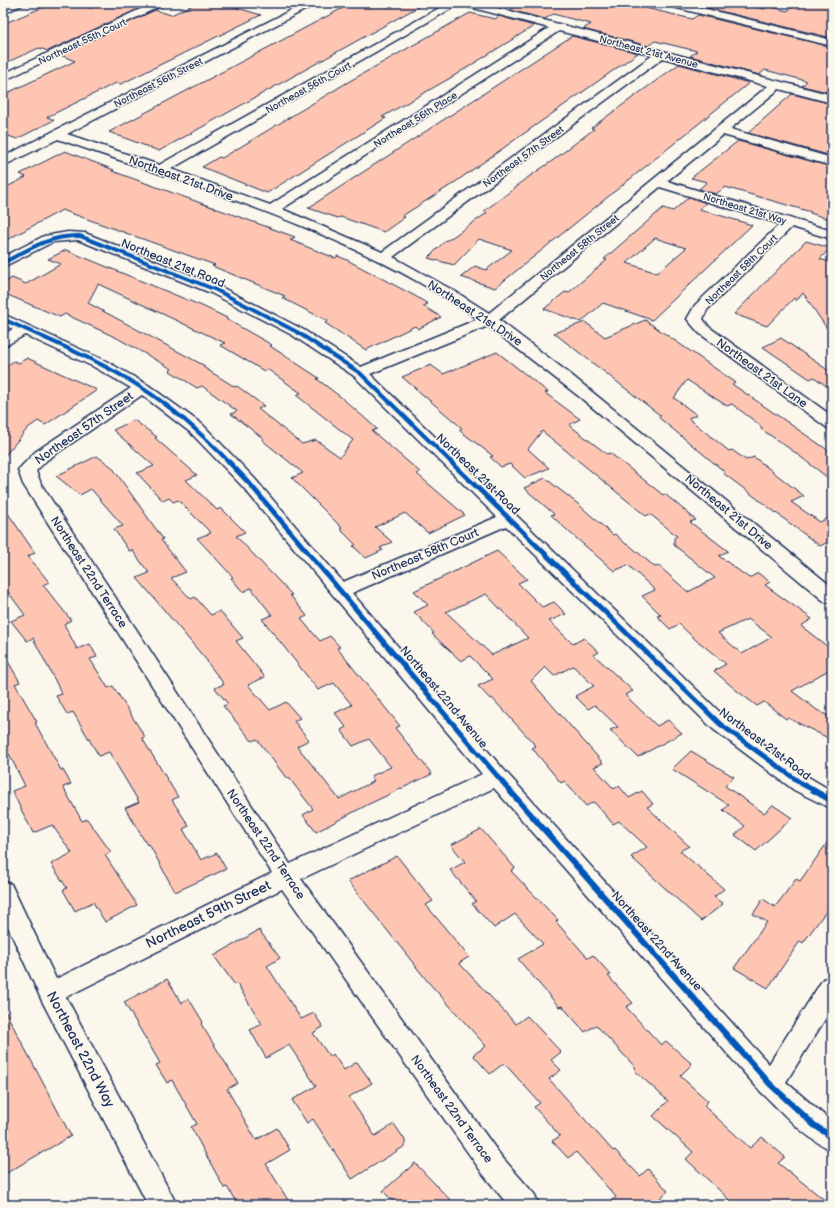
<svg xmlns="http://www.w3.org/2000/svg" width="835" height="1208" viewBox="0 0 835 1208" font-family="'Balsamiq Sans',sans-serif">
  <rect width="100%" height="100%" fill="#fbf7ec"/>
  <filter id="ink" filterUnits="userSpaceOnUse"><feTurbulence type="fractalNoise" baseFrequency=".025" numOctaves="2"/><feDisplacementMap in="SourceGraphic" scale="8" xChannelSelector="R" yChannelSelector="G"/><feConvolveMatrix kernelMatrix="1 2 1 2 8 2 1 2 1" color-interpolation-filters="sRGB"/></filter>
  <g filter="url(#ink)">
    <!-- building -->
    <path fill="#fec6b2" stroke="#1b2f5e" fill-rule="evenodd" d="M53,3H74L91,8L103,3H129L142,7L48,51L39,48L3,64V24Z
      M197,3H221L261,15L121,84L116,83L47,117L54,120L17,139L3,134V95L75,61L60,55L155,10L171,15Z
      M352,3H425L159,151L109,132Z
      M522,3H625L692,19L698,15L832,47V93L802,86L807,81L765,70L759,75L690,56L697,51L655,41L648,46L583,29L591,24L553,14L545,19L510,10Z
      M714,3H740L764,9L768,6L787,11L799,3H832V38L707,8Z
      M470,13L495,19L499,16L534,26L452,77L382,117L386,118L267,193L202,167L219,157L222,158L348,82Z
      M572,36L638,53L451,185L402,216L405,217L384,232L341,217L338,218L308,208Z
      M679,64L749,83L495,288L461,277L475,266L486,270L512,250L479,239L454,265L428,258L446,240H448L487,213L484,211L519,185H517L552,161L594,129L591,128Z
      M792,94L832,104V156L748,133Z
      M738,141L832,167V220L810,213L811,212L725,187L716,194L699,189L707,182L691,178Z
      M65,151L114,170L112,171L273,229L295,237L290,240L335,258L338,256L347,260L415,296L428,304L423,306L441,317L418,329L415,326L366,350L325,323L328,321L282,298L285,296L212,266L215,265L62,210L3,242V189L26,177L20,174Z
      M689,197L706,203L699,209L752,225L652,320L603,303L581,322L544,309L565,292L568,293L607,260L604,259L663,208L673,211ZM655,238L686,248L657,273L627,263Z
      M806,241L830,248L820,259L832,263V336L803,293L796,301L794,298L767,326L734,314Z
      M66,250L202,306L227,318L226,319L272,345L270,346L319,378L317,379L342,398L377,429L372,431L420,472L417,474L465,515L428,533L405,513L375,527L392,542L380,548L383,550L366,558L353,546L356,545L340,529L342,528L292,478L303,473L262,440L264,439L231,414L237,411L202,386L197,388L170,371L172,369L117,338L65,314L60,317L3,293V283L12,278L26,284L61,264L48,259ZM98,284L225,343L220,345L264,371L267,369L301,393L296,395L353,440L340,457L316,440L302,444L258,409L264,406L237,386L235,387L203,367L205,366L88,303Z
      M645,320L735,382L732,384L832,453V481L793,451L761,429V426L732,404L727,406L687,380L674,398L697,415L688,418L729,451L732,450L746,460L754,457L804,496L791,502L820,522L832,516V540L820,546L723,473L725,472L658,417L661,416L554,333L585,322L605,337Z
      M781,338L832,373V390L814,377L810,379L763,347Z
      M497,352L548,392L545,393L580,419L569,425L607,454L610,453L663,495L665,494L696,520L690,522L728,551L719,556L749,578L758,573L770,582L765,585L812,619L801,626L832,650V668L792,691L817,710L832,718V740L788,718L786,719L764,702L757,706L736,690L714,671L726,664L699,642H698L679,624L670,629L657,616L661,615L642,596L655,590L628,565L614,571L568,531L551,515L554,514L524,488L545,478L578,504L613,535L615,534L627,545L628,544L655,567L659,566L688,592L715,578L674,545V538L677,536L650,514L646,516L542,431L528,449L549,468L525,478L510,464L501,467L490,457L493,456L459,430L462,428L402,377L431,365L443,374ZM748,619L772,637L742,654L718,633Z
      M27,358L97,390L45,425L38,421L28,428L3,458V368L14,361L19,363Z
      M134,420L157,437L155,438L197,475L186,480L217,510L221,508L245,532L236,536L292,595H290L307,616L301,619L320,641L330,636L340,647L337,648L400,726L395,728L432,774L367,805L316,832L303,815L313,809L289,778L287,779L257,739L252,741L223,706L228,704L215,688L224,684L207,662H208L137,578L149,573L132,550L129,551L114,529L123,526L91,489L80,495L56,476L97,456L112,467L163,539L161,540L186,572L171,578L191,599L195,597L211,615L220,611L243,638L236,641L265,677L248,685L270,710L286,702L300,718L294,721L309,740L297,746L339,799L374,781L371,776L391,767L369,739L353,746L341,730L346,727L335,713L352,705L334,683L318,690L262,619L272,615L251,588L243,592L231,578L233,577L197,538L211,533L178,500L173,502L169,498L163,501L137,473L154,466L113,430Z
      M3,506L35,553L28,556L49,582L43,585L71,620L64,624L77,649L90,644L97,657L90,659L108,688L113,686L145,737L142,738L178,797L172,800L189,826L183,829L201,860L217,853L226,869L175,892L149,844L147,845L125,808L139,802L109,752L99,756L73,712L67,714L56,696L62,694L33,638L27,641L11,621L25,615L3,585Z
      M497,551L527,579L518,583L542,607L554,602L566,614L549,621L573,644L584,638L599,652L594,655L633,691L625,695L657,726L668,720L682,733L638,757L610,730L618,727L595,705L588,709L575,696L594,686L573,666L554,676L545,667L531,681L603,763L594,767L614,789L619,786L629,798L642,791L653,804L647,807L689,846L680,851L724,889L714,897L723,904L701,921L631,857L647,847L619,821L613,824L594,802L586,806L564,781L561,783L532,748L536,746L492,698L490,699L478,686L493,679L470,656L461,661L432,634L434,633L414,612L428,605L414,591ZM486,594L528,638L492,655L446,612Z
      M3,653L20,682L15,684L37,722L35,723L61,770H63L71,784L63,787L82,821L87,819L111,852L105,855L137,905L105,922L93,902L75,911L63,890L67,888L51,864L72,853L52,825L33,833L12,791L25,786L9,754L3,756Z
      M691,751L734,777L725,786L764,813L773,805L792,818L756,851L735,835L745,826L723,810L729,805L672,769Z
      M481,829L515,868L511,871L558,920L556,922L588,958L593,955L611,975L608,976L633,1003L626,1007L661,1045L666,1041L692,1064L680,1076L708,1101L704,1106L750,1148L762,1137L785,1157L778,1163L831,1205H735L686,1159L693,1152L653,1116L668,1101L634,1070L636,1068L596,1025L585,1032L562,1006L559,1007L518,959L543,944L515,914L494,928L472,904L476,901L450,870L465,862L451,845Z
      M832,836V903L803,943L800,941L768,988L734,968L767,922L753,914L763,899L775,907L796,879L800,881Z
      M397,856L433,901L426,905L469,957L459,963L516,1024L527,1016L561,1052L551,1060L561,1070L549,1079L613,1151L615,1150L640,1176L648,1169L668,1191L652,1205H607L616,1197L576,1152L568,1158L552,1141L560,1136L534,1107L540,1103L504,1063L490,1074L473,1055L486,1046L429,983L348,881Z
      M259,930L280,958L267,966L301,1019L314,1013L323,1027L313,1033L330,1057L333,1054L344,1070L357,1062L372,1083L349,1097L375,1136L394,1124L405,1140V1146L352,1179L313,1119L307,1123L292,1100L316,1086L289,1045L266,1058L250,1030L262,1024L237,984L235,985L214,956Z
      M167,979L182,1003L189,999L203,1022L201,1024L238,1083L227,1089L256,1140L277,1128L290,1150L266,1164L291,1205H238L227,1187L224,1188L191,1127L197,1124L172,1080L167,1083L156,1065L160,1063L124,1002Z
      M3,1007L71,1136L3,1175Z
      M415,1163L455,1205H397L383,1191Z"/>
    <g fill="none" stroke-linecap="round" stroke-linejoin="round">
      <defs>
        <path id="minor" d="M12,3H26L3,14V7Z
          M153,3H167L3,81V74Z
          M305,3H318L67,134L159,165L448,3H478L832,95V103L779,89L730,129L832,158V166L723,135L667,181L832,231V239L792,227L707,310L703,319L709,327L832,416V429L826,427L699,333L687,319L695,305L780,224L660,187L499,320L570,374L832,587V603L825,602L581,398L488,326L370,374L727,719L810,778L832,791V809L794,790L713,729L506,526L352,593L505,771L769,1064L823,979L832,976V1008L786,1082L832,1122V1150C804,1138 783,1113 761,1092L494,788L301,879L501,1156L535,1195L539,1205H508L483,1174L282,889L66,997L177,1205H148L42,1001L3,916V881L11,884L56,979L272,873L23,484L18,470L35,452L131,388L94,367L25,335L3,347V335L13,329L3,325V314L106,361L148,385L203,425L255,479L343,582L497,517L354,376L292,335L211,293L78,240L53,242L3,267V257L44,236L68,232L85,233L221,287L302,329L361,367L478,319C352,232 201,189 58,139L3,166V157ZM461,3L462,5L549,28L270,205L171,169ZM559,31L653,55L382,252L282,209ZM663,58L768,86L489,313L456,292L393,257ZM142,395L191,433L243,487L482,774L290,864L41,484L36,471L47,460Z
          M664,3H682L832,40V46L665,5Z"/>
      </defs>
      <!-- minor casing -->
      <use href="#minor" stroke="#1b2f5e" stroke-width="3"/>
      <!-- minor -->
      <use href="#minor" fill="#fbf7ec" fill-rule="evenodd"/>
      <defs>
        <path id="cycleway-far2" d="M3,263C29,249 50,235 80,236L216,290L297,332L360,373L452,463
          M3,319C50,341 99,360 142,388C175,409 203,435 230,463"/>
        <path id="cycleway-far1" d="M229,462L249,483L510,791
          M451,462L720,724L802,784L815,791"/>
        <path id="cycleway" d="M509,790L770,1084L814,1125L832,1137
          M813,790L832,801"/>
      </defs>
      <!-- cycleway-far2 casing -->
      <use href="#cycleway-far2" stroke="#fbf7ec" stroke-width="6"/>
      <!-- cycleway-far1 casing -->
      <use href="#cycleway-far1" stroke="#fbf7ec" stroke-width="8"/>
      <!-- cycleway casing -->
      <use href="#cycleway" stroke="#fbf7ec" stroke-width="9"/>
      <!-- cycleway-far2 -->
      <use href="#cycleway-far2" stroke="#0057b8" stroke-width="4"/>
      <!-- cycleway-far1 -->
      <use href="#cycleway-far1" stroke="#0057b8" stroke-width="5"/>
      <!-- cycleway -->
      <use href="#cycleway" stroke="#0057b8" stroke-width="6"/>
    </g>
  </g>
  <g text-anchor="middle" stroke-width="3" stroke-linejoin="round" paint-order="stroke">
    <!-- far-street labels -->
    <g font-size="10" fill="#1b2f5e" stroke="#fbf7ec">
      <text transform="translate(82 41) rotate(-25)" y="4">Northeast 55th Court</text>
      <text transform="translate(649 51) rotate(15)" y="4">Northeast 21st Avenue</text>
      <text transform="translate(158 82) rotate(-27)" y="4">Northeast 56th Street</text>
      <text transform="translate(308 87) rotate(-29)" y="4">Northeast 56th Court</text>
      <text transform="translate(415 119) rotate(-32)" y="4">Northeast 56th Place</text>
      <text transform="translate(523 156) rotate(-36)" y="4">Northeast 57th Street</text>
      <text transform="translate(745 208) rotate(17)" y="4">Northeast 21st Way</text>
      <text transform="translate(579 247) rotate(-39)" y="4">Northeast 58th Street</text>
      <text transform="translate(741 269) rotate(-44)" y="4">Northeast 58th Court</text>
    </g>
    <!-- street labels -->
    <g font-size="12" fill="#1b2f5e" stroke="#fbf7ec">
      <text transform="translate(181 178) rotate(20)" y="4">Northeast 21st Drive</text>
      <text transform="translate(173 263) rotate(22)" y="4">Northeast 21st Road</text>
      <text transform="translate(475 313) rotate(33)" y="4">Northeast 21st Drive</text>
      <text transform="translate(762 373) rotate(36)" y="4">Northeast 21st Lane</text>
      <text transform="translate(84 428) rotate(-35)" y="4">Northeast 57th Street</text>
      <text transform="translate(478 474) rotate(44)" y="4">Northeast 21st Road</text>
      <text transform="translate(729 512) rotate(40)" y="4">Northeast 21st Drive</text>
      <text transform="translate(425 554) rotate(-23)" y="4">Northeast 58th Court</text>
      <text transform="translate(89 572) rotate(57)" y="4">Northeast 22nd Terrace</text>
      <text transform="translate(444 697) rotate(50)" y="4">Northeast 22nd Avenue</text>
      <text transform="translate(765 744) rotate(37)" y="4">Northeast 21st Road</text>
      <text transform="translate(266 844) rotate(56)" y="4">Northeast 22nd Terrace</text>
      <text transform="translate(657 941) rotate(48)" y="4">Northeast 22nd Avenue</text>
      <text transform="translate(452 1109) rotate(54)" y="4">Northeast 22nd Terrace</text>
    </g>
    <!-- near-street labels -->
    <g font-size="14" fill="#1b2f5e" stroke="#fbf7ec">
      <text transform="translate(208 914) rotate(-26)" y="5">Northeast 59th Street</text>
      <text transform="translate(81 1049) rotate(62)" y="5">Northeast 22nd Way</text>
    </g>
  </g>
  <!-- margin -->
  <rect width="835" height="1208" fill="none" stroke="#fbf7ec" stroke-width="16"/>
  <rect x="8" y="8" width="819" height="1192" fill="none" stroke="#1b2f5e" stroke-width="1.5" filter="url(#ink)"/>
</svg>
